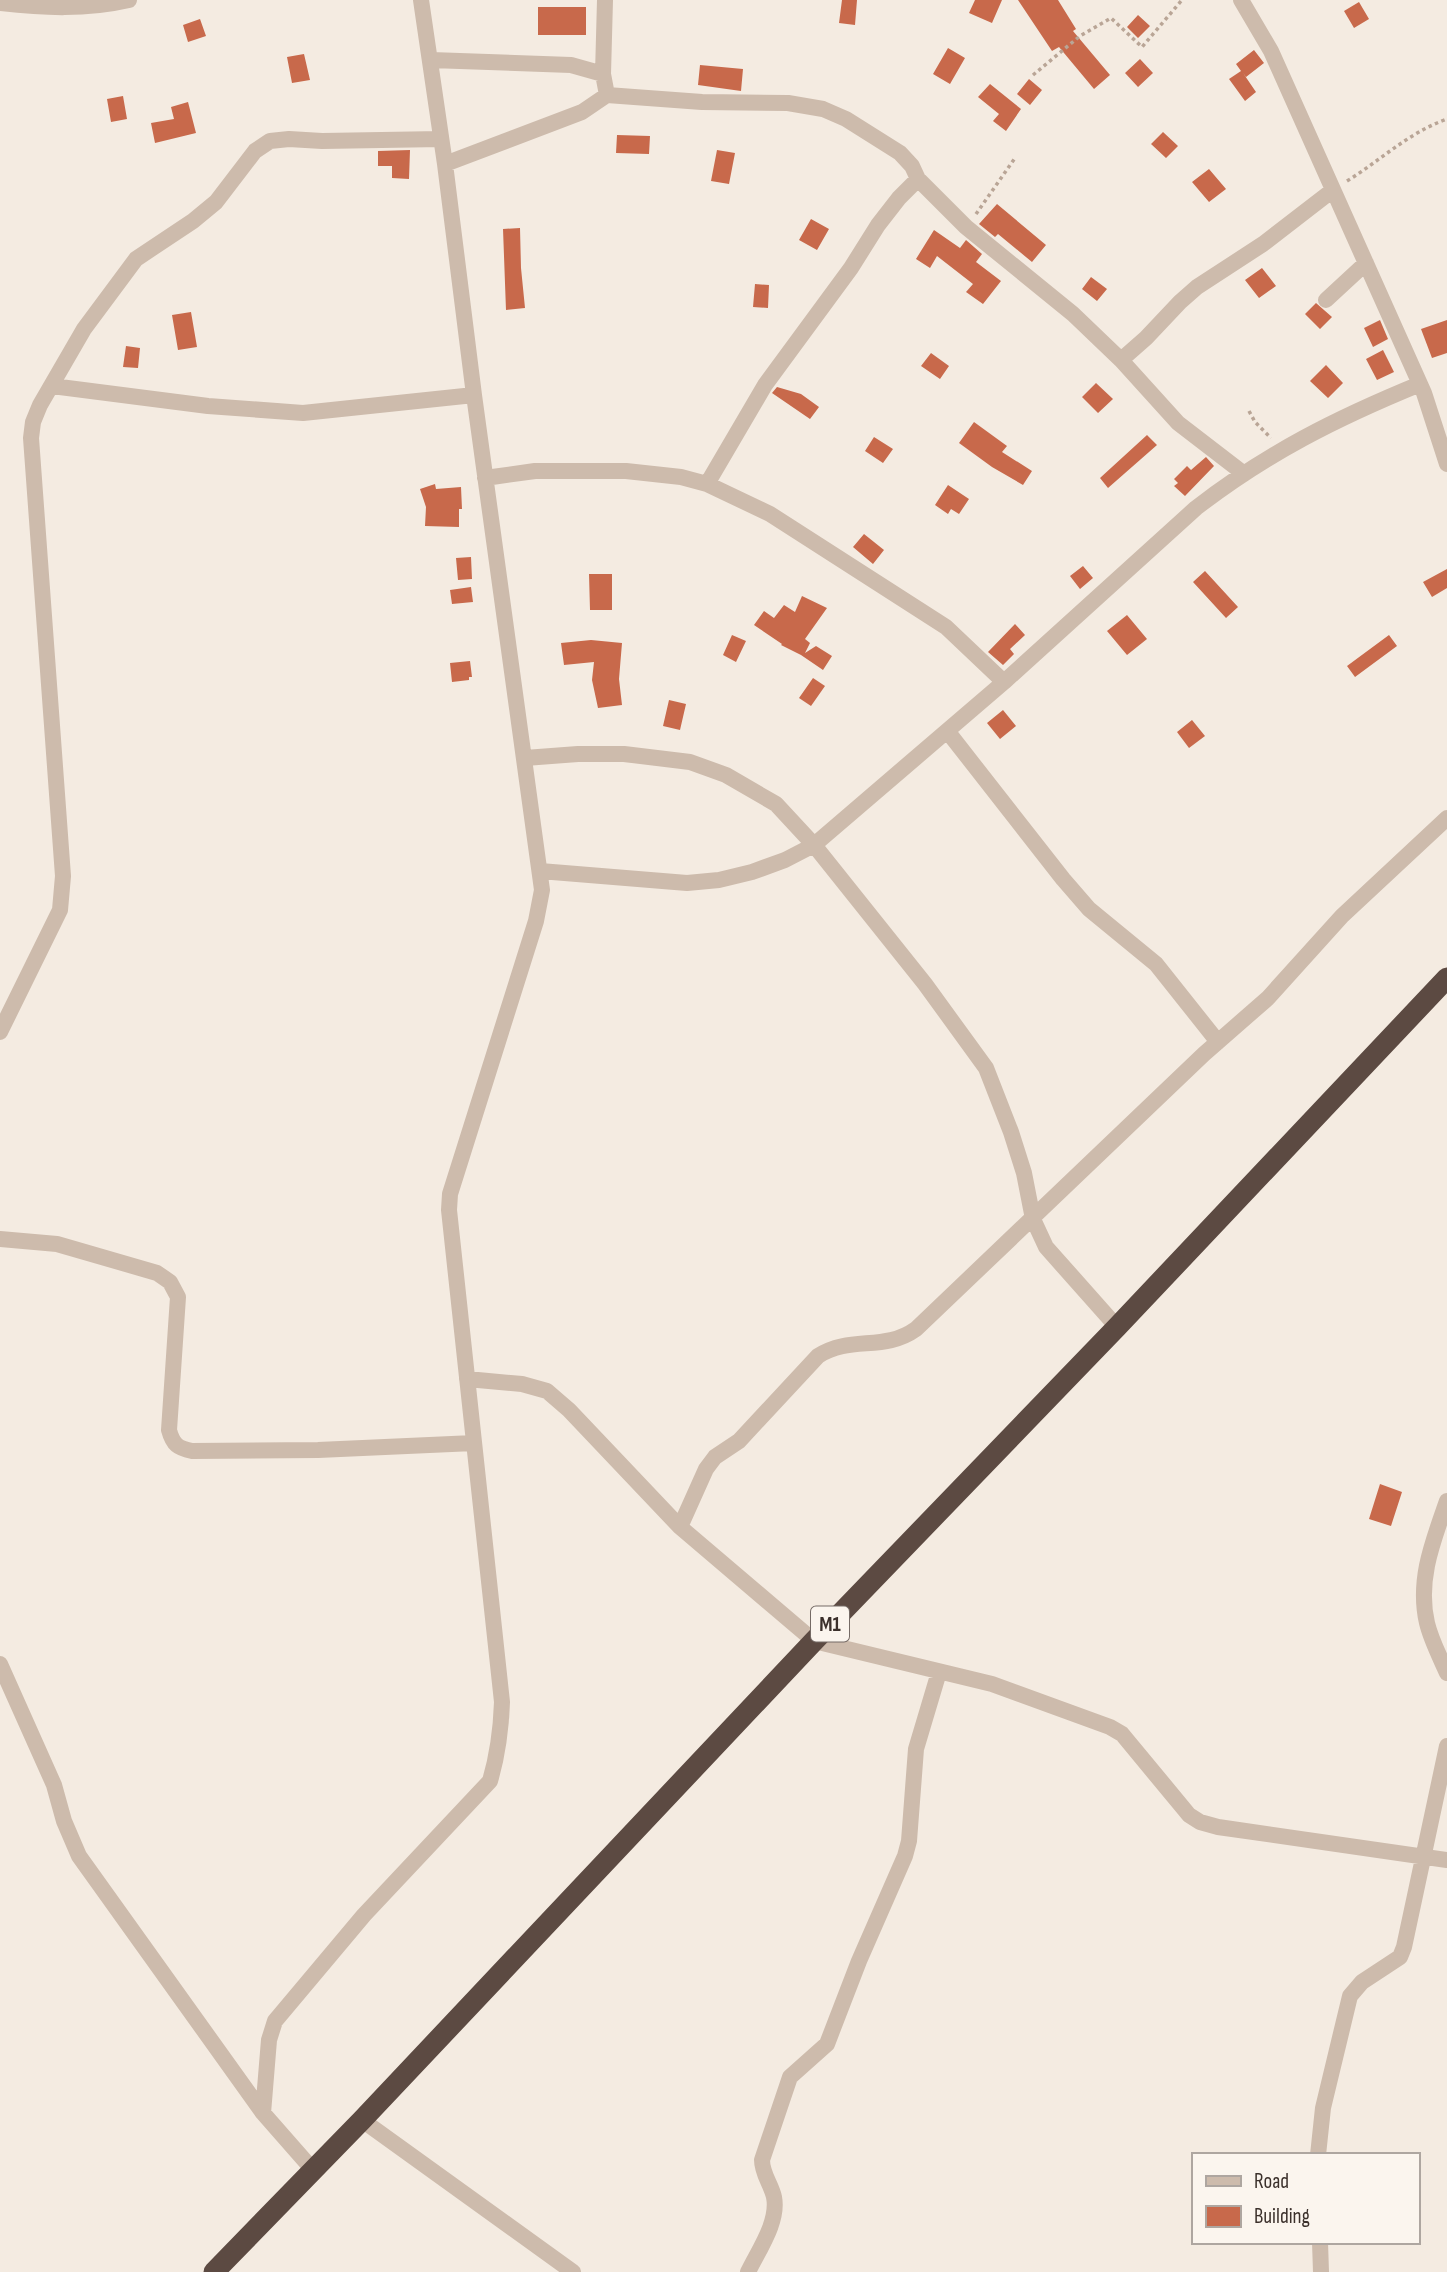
<svg xmlns="http://www.w3.org/2000/svg" width="1447" height="2272" viewBox="0 0 1447 2272" font-family="'Sofia Sans Condensed',sans-serif">
  <rect width="100%" height="100%" fill="#f4ebe1"/>
  <!-- building -->
  <path fill="#c8694b" d="M842,0H857L855,25L839,23Z
    M975,0H1002L992,23L969,13Z
    M1018,0H1058L1076,29L1073,31L1110,75L1094,89L1059,47L1052,51Z
    M1359,2L1369,19L1354,28L1344,11Z
    M538,7H586V35H538Z
    M1138,15L1150,26L1138,38L1127,27Z
    M200,19L206,36L188,42L183,25Z
    M948,48L965,58L950,84L933,74Z
    M1254,50L1264,63L1246,77L1243,73L1256,92L1245,101L1229,79L1241,71L1236,64Z
    M304,54L310,80L292,83L287,57Z
    M1140,59L1153,73L1138,87L1125,73Z
    M700,65L743,69L741,91L698,85Z
    M1029,79L1042,90L1030,105L1017,94Z
    M990,84L1021,109L1006,131L993,121L999,114L978,97Z
    M123,96L127,119L111,122L107,99Z
    M188,102L196,133L155,143L151,123L174,119L171,107Z
    M1163,132L1178,146L1166,158L1151,144Z
    M617,135L650,136L649,154L616,153Z
    M410,150L409,179L392,178V166H378V151Z
    M717,150L735,153L729,184L711,181Z
    M1209,169L1226,189L1209,202L1192,182Z
    M997,204L1046,245L1032,262L998,234L995,237L979,224Z
    M811,219L829,229L817,250L799,240Z
    M520,228L521,268L525,308L506,310L503,229Z
    M934,230L960,248L966,240L982,254L976,262L1001,281L983,304L966,292L973,284L937,256L930,268L916,259Z
    M1262,268L1276,286L1259,298L1245,280Z
    M1091,277L1107,289L1097,301L1082,289Z
    M755,284L769,285L768,308L753,307Z
    M1316,303L1332,317L1320,329L1305,314Z
    M191,312L197,347L178,350L172,315Z
    M1380,320L1388,339L1373,347L1364,328Z
    M1447,320V353L1432,358L1421,329Z
    M126,346L140,348L138,368L123,367Z
    M1383,350L1394,372L1377,380L1366,359Z
    M931,353L949,366L940,379L921,366Z
    M1326,365L1343,383L1328,398L1310,381Z
    M1096,383L1113,399L1098,413L1082,397Z
    M777,387L801,394L819,407L810,419L772,393Z
    M974,422L1007,446L1002,452L1032,471L1023,485L992,467L959,443Z
    M1147,435L1157,445L1108,488L1100,478Z
    M874,437L893,449L883,463L865,451Z
    M1206,457L1214,466L1185,496L1174,486L1178,483L1174,479L1187,466L1191,470Z
    M435,484L436,489L461,487L462,509H459V527L425,526L426,507L420,489Z
    M948,485L969,499L959,514L951,509L948,514L935,505Z
    M864,534L884,550L873,564L853,547Z
    M471,557L472,579L458,580L456,558Z
    M1083,566L1093,578L1080,589L1070,576Z
    M1447,569V588L1432,597L1423,582Z
    M1205,571L1238,607L1226,618L1193,582Z
    M589,574H612V610H590Z
    M471,587L473,602L452,604L450,590Z
    M802,596L827,608L805,639L810,643L805,653L816,646L832,656L823,670L801,655L781,645L782,644L754,625L764,611L774,618L784,605L795,612Z
    M1127,615L1147,639L1127,655L1107,631Z
    M1015,624L1025,635L1010,649L1014,654L1003,665L988,652Z
    M732,635L746,641L736,662L723,655Z
    M1389,635L1397,646L1355,677L1347,666Z
    M591,640L622,643L619,679L622,705L598,708L592,680L594,662L564,665L561,643Z
    M470,661L472,677H469V680L452,682L450,663Z
    M813,678L825,686L811,706L799,698Z
    M669,700L686,704L680,730L663,726Z
    M1003,710L1016,726L1000,739L987,723Z
    M1192,720L1205,736L1189,748L1177,732Z
    M1380,1484L1402,1492L1391,1526L1369,1519Z"/>
  <g fill="none" stroke-linecap="round" stroke-linejoin="round">
    <!-- path -->
    <path stroke="#b9a596" stroke-width="3.5" stroke-dasharray="3.5 3.5" stroke-linecap="butt" d="M1033,75L1080,36L1111,18L1142,47L1182,0
      M1347,181C1381,160 1408,133 1447,119
      M976,214L1015,158
      M1249,411L1255,422L1271,438"/>
    <!-- street -->
    <path stroke="#cdbbac" stroke-width="16" d="M1241,0L1271,51L1424,393L1447,464
      M0,3C43,8 86,10 129,0
      M431,60L571,65L603,74L607,95
      M603,74L605,0
      M445,164L582,112L607,95L702,102L788,103L823,109L846,119L900,153L912,166L918,179L966,227L1073,314L1121,360L1178,423L1243,473
      M1326,300L1366,263
      M1121,360L1146,338L1180,302L1197,287L1263,244L1333,190
      M52,386L208,406L303,413L474,395
      M485,478L535,471H626L681,477L707,484L770,514L946,627L1004,682
      M707,484L765,385L851,268L878,225L899,198L918,179
      M948,732L1063,879L1089,909L1156,964L1218,1042
      M525,758L578,754H624L690,762L726,775L776,804L814,845L925,984L986,1068L1011,1132L1024,1173L1033,1219L1046,1247L1117,1327
      M540,871L687,883L719,880L752,872L785,860L814,845L1004,682L1196,508C1267,453 1337,418 1420,384
      M0,1032L60,910L63,876L31,438L33,422L40,405L84,329L136,259L193,221L216,202L255,151L270,141L289,139L322,141L441,139
      M0,1239L57,1244L157,1273L170,1282L178,1297L169,1430C173,1445 178,1448 192,1451L318,1450L474,1443
      M467,1379L522,1384L547,1391L569,1410L680,1527L814,1641L992,1684L1110,1727L1122,1734L1189,1815L1200,1822L1218,1827L1447,1860
      M1447,1501C1433,1541 1417,1580 1427,1623C1431,1640 1440,1657 1447,1673
      M680,1527L706,1469L715,1457L739,1441L818,1356C851,1335 884,1352 916,1329L1204,1054L1268,998L1342,916L1447,818
      M0,1664L54,1785L64,1821L79,1856L263,2113L313,2170
      M263,2113L269,2040L275,2021L364,1915L490,1781C498,1754 501,1730 502,1702L449,1210L450,1194L536,921L542,890L474,395L445,164L421,0
      M362,2120L573,2272
      M1318,2155L1323,2108L1350,1996L1362,1982L1400,1957L1404,1947L1447,1746
      M1320,2242L1321,2272
      M748,2272C758,2251 779,2222 774,2197C771,2184 762,2174 762,2160L790,2077L827,2044L859,1961L905,1856L909,1841L916,1749L939,1672"/>
    <!-- highway -->
    <path stroke="#5c4a42" stroke-width="21" d="M214,2272L362,2120L814,1641L1117,1327L1447,978"/>
  </g>
  <g text-anchor="middle" stroke-width="5" stroke-linejoin="round" paint-order="stroke">
    <!-- shield labels -->
    <rect fill="#fbf5ee" stroke="#756b66" stroke-width="2" x="811" y="1606.5" width="38" height="35" rx="5"/>
    <g font-size="21" font-weight="bold" fill="#3b302b">
      <text x="830" y="1631">M1</text>
    </g>
  </g>
  <!-- legend -->
  <rect x="1192" y="2153" width="228" height="91" fill="#fbf5ee" stroke="#aea6a0" stroke-width="2"/>
  <rect x="1206" y="2176" width="35" height="10" fill="#cdbbac" stroke="#aea6a0" stroke-width="2"/>
  <text x="1254" y="2188" font-size="21" fill="#3b302b">Road</text>
  <rect x="1206" y="2206" width="35" height="21" fill="#c8694b" stroke="#aea6a0" stroke-width="2"/>
  <text x="1254" y="2223" font-size="21" fill="#3b302b">Building</text>
</svg>
